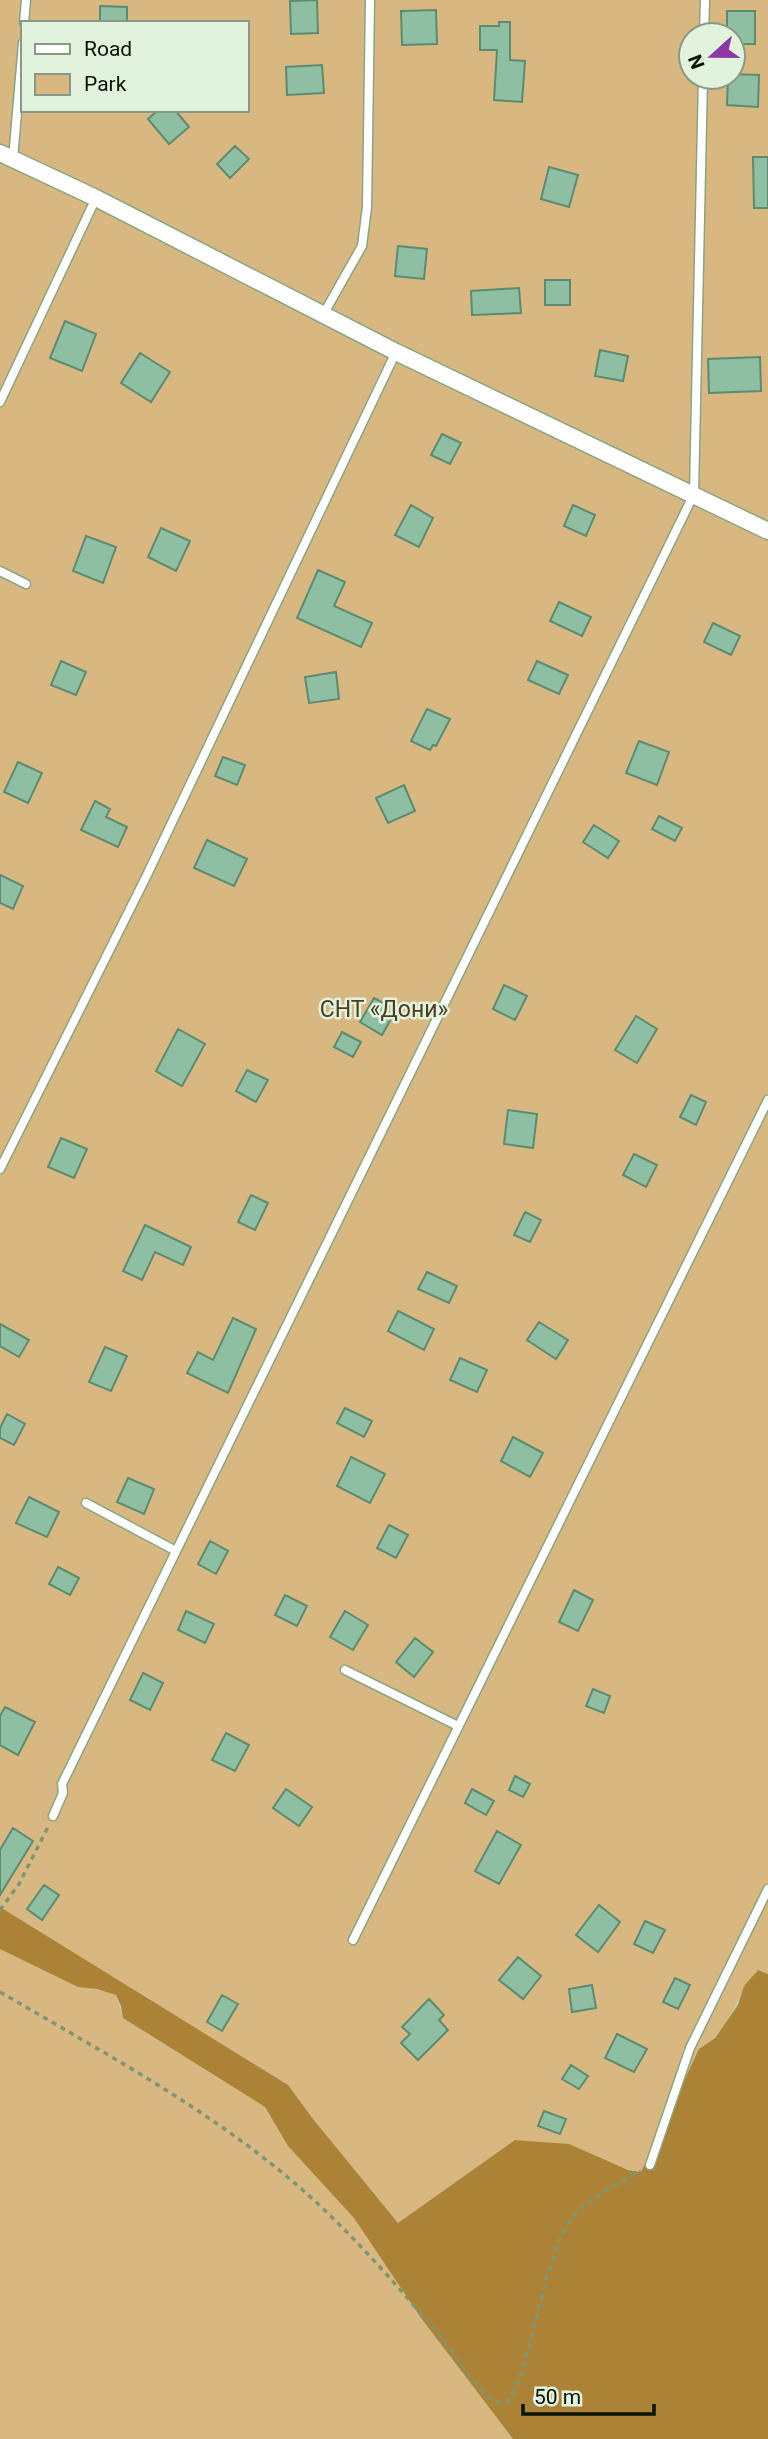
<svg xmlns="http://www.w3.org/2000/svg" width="768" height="2439" viewBox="0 0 768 2439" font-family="Roboto,sans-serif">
  <rect width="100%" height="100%" fill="#b6d7ad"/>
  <!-- green -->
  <path fill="#d8b781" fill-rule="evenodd" d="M0,0H768V1974L758,1970C734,1997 733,2027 699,2049L641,2172L515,2140L398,2223L313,2119L288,2085L0,1907ZM23,23H247V110H23ZM691,35H733V77H691Z
    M0,1949L78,1987L97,1989L116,1995L123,2018L265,2107L288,2146L354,2218L421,2318L513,2439H0Z"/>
  <!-- forest -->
  <path fill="#ac8236" d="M0,1907L288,2085L313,2119L398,2223L515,2140L569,2144L628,2170L641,2172L699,2049L715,2038L738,2005L744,1986L758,1970L768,1974V2439H513L421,2318L354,2218L288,2146L265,2107L123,2018L121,2006L116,1995L97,1989L78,1987L0,1949Z"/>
  <!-- building -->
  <path fill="#8ebfa3" stroke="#5b8b70" stroke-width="2" d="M317,0L318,33L291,34L290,1Z
    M100,6L127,7V23H100Z
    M436,10L437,44L402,45L401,11Z
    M727,11H755V44H733V35H727Z
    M499,22H510V60L525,61L522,102L494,100L497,50H480V26H499Z
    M322,65L324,93L287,95L286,67Z
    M733,74L759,75L758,107L727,105L728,77H733Z
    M158,110H175L189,127L169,144L148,119Z
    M235,146L249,159L230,178L217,164Z
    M753,157H768V208H754Z
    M549,167L578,175L569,207L541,199Z
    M398,246L427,249L424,279L395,276Z
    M545,280H570V305H545Z
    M519,288L521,313L472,315L471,291Z
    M65,321L96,334L82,371L50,358Z
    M600,350L628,356L623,381L595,376Z
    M140,353L170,372L151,402L121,383Z
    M760,357L761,391L709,393L708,359Z
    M442,434L461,443L450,464L431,455Z
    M411,505L433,518L419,547L395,535Z
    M573,505L595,515L586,536L564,526Z
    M161,528L190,541L176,571L148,557Z
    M86,536L116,547L103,583L73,571Z
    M318,570L345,582L334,606L372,623L361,647L297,618Z
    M559,602L591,617L582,636L550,621Z
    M713,623L740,636L731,655L704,642Z
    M61,661L86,672L76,695L51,685Z
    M537,661L568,675L559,694L528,680Z
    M336,672L339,699L309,703L305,677Z
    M427,709L450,719L436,746L433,745L430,750L411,741Z
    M639,741L669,752L657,785L626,773Z
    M223,757L245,765L237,785L215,776Z
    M18,762L42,773L28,803L4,792Z
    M404,785L415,811L388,823L376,798Z
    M95,801L110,809L106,817L127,827L118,847L81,830Z
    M659,816L682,828L675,841L652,829Z
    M594,825L619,841L608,858L583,842Z
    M207,840L247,859L234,886L194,868Z
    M0,875L23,886L13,909L0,903Z
    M504,985L527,996L515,1020L493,1009Z
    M374,998L396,1010L382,1035L360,1022Z
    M636,1016L657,1029L637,1063L615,1050Z
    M178,1029L205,1044L182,1086L156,1071Z
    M342,1032L361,1042L353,1057L334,1047Z
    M247,1070L268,1080L256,1102L236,1091Z
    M691,1095L706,1102L696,1125L680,1117Z
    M508,1110L537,1114L533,1148L504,1144Z
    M61,1138L87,1149L74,1178L48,1167Z
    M634,1154L657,1165L646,1187L623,1175Z
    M251,1195L268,1203L255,1230L238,1222Z
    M525,1212L541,1220L530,1242L514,1235Z
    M145,1225L191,1247L183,1265L155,1252L142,1280L123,1271Z
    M427,1272L457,1286L449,1303L418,1289Z
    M398,1311L434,1329L424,1350L388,1331Z
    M233,1318L256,1329L228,1393L187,1373L198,1352L213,1360Z
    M539,1322L568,1340L556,1359L527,1340Z
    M0,1324L29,1340L19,1357L0,1346Z
    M105,1347L127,1356L111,1391L89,1382Z
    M460,1358L487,1370L477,1392L450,1380Z
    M345,1408L372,1421L364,1437L337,1423Z
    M7,1414L25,1424L14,1445L0,1438V1428Z
    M513,1437L543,1453L530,1477L501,1461Z
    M351,1457L385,1474L370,1503L337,1486Z
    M128,1478L154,1489L144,1514L117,1502Z
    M29,1497L59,1512L47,1537L16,1523Z
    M389,1525L408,1535L396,1558L377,1548Z
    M210,1541L228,1551L216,1574L198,1564Z
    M58,1567L79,1578L70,1595L49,1584Z
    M574,1590L593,1600L578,1631L559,1622Z
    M285,1595L307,1606L297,1626L275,1615Z
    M186,1611L214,1624L205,1643L178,1630Z
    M345,1611L368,1625L353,1650L330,1637Z
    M415,1638L433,1652L414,1677L396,1662Z
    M143,1673L163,1683L150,1710L130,1700Z
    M593,1689L610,1696L604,1713L586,1706Z
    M5,1707L35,1722L18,1755L0,1745V1716Z
    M226,1733L249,1745L235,1771L212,1760Z
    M515,1776L530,1784L523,1797L509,1790Z
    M286,1789L312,1807L299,1826L273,1808Z
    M472,1789L494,1801L486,1815L465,1803Z
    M13,1828L33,1841L0,1895V1850Z
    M497,1831L521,1845L499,1884L475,1871Z
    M44,1885L59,1895L42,1920L27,1909Z
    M599,1905L620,1922L598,1952L576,1935Z
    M645,1921L665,1930L653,1953L634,1944Z
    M518,1957L541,1976L523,1999L499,1980Z
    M675,1978L690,1985L678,2009L663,2002Z
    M592,1985L596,2008L572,2012L569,1989Z
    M222,1995L238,2004L222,2031L207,2022Z
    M429,1999L444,2015L439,2020L448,2030L418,2060L401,2043L410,2034L402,2027Z
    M617,2034L647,2049L634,2072L605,2058Z
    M571,2065L588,2076L579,2089L562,2079Z
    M544,2111L566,2119L560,2134L538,2126Z"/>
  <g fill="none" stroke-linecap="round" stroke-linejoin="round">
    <defs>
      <path id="service" d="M24,23L26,0
        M704,35L705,0
        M13,159L23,43
        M323,315L362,246L367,207L370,0
        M0,402L96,198
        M0,571L26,584
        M0,1169L146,877L396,352
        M86,1503L176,1551
        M345,1670L458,1726
        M53,1816L63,1793L62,1784L694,494L703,77
        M353,1940L768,1100
        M650,2165L690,2048L768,1889"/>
      <path id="minor" d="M0,153L96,198L396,352L768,531"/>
    </defs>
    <!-- service casing -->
    <use href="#service" stroke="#88a780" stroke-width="11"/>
    <!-- minor casing -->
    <use href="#minor" stroke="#88a780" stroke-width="19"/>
    <!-- path -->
    <path stroke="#7c9675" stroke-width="3.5" stroke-dasharray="5 5" stroke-linecap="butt" d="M0,1910L19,1884L48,1827
      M0,1992C109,2056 223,2116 317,2203C361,2244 401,2290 439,2335C459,2358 472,2387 497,2403L510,2400C530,2357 536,2310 551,2265C557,2248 561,2230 574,2216C591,2196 619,2184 641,2171"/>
    <!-- service -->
    <use href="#service" stroke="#fff" stroke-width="8"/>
    <!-- minor -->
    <use href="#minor" stroke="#fff" stroke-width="16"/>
  </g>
  <g text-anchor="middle" stroke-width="5" stroke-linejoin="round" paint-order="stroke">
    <!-- park labels -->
    <g font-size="23" fill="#4f3c1c" stroke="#e1f2dd">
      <text x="384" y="1017">СНТ «Дони»</text>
    </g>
  </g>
  <!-- legend -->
  <rect x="21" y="21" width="228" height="91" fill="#e1f2dd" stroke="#8a9987" stroke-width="2"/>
  <rect x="35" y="44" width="35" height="10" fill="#ffffff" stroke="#8a9987" stroke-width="2"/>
  <text x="84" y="56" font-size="21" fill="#081406">Road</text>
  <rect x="35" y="74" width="35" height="21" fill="#d8b781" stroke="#8a9987" stroke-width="2"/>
  <text x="84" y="91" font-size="21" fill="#081406">Park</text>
  <!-- north arrow -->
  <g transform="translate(712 56) rotate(249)"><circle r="33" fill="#e1f2dd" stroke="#8a9987" stroke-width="2"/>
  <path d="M0-5L12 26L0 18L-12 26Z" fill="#8f38a5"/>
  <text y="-10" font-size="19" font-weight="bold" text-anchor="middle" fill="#081406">N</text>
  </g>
  <!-- scale -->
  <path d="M523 2404v10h131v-10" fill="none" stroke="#081406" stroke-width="3.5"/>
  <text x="534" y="2404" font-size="21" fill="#081406" stroke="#e1f2dd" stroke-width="5" paint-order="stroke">50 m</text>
</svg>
